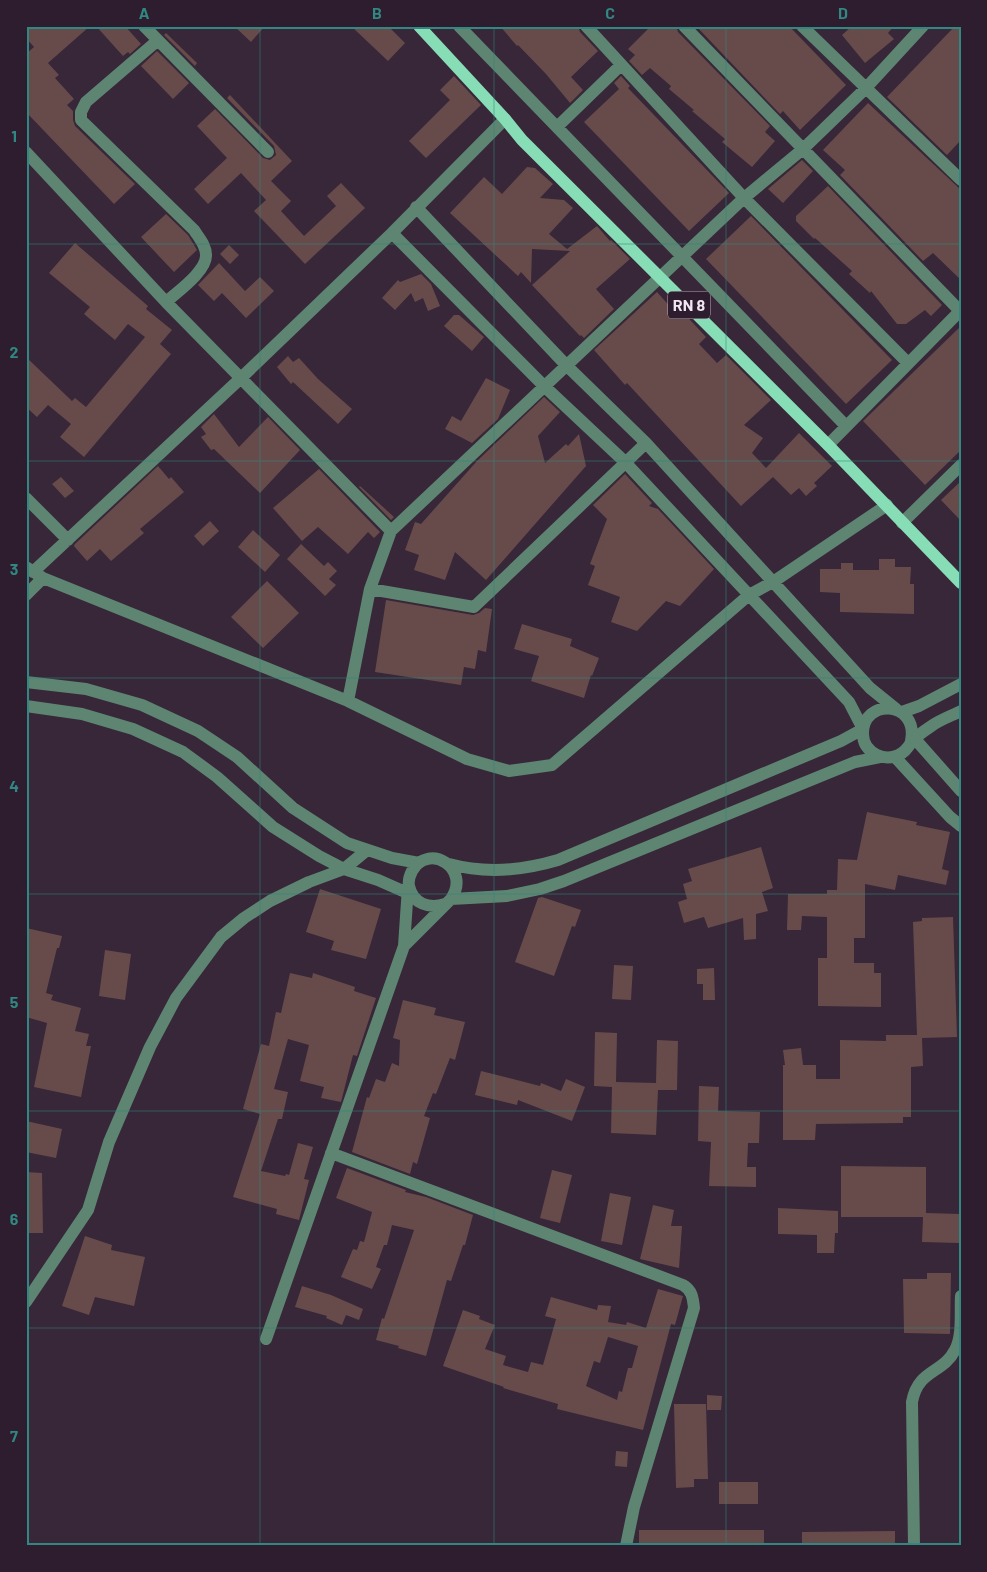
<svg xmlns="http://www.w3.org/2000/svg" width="987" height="1572" viewBox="0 0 987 1572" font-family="Barlow,sans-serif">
  <rect width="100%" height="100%" fill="#372738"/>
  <!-- building -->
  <path fill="#674b4b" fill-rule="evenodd" d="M26,26H90L48,63L59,75L55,78L74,99L67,105L73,111V120L75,126L135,184L114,204L26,112V54L34,47L26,38Z
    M96,26H125L141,44L130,54L128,52L123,56Z
    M234,26H265L251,42Z
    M351,26H388L405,43L388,61Z
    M500,26H578L580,32L598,51L571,77L583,90L570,103L546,74L518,45L517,46Z
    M651,26H676L678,32L770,126L765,132L775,141L752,167L722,142L725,139L692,111L694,110L669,89L671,86L650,68L642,75L629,61L635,55L628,49Z
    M696,26H789L846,85L800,130L783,111L780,114Z
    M852,26H894L888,33L894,39L865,63L842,35Z
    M955,26H961V140L947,155L887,97Z
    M166,33L197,63L195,66L164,35Z
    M157,51L189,83L173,99L141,66Z
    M454,76L481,105L426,158L409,141L450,100L440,90Z
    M621,76L630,86L628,88L729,193L689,231L584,122L619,89L614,83Z
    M230,95L292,161L271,181L291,201L281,211L304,236L336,206L327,196L341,183L365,208L305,264L254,211L266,200L241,173L208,204L194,189L227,158L197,126L215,109L263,158L270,160L276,155L274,146L227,98Z
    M868,103L961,190V280L933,253L923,261L840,175L845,170L823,150Z
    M802,160L813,171L783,203L768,189Z
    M527,167L535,168L553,184L540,198L564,200L573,208L549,234L567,249L597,226L610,241L611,240L630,259L596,289L614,309L584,338L581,335L580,336L532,285L570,251L532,249L531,283L521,272L518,276L450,213L484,177L502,194Z
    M828,186L942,305L931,316L925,310L906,324H897L871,291L870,293L849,274L852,271L815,238L814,239L796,221V216Z
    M166,214L188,235L197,250L174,272L141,237Z
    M751,216L892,360L846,404L706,259Z
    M75,243L148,306L146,309L172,330L160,344L171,354L84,457L60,437L71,424L48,405L37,417L26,407V357L72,401L75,398L86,407L145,337L128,324L115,340L84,314L90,307L49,273Z
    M229,245L239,255L230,264L220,254Z
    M219,263L245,291L260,277L274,291L246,318L222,293L214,301L198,285Z
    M421,274L431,284L440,306L428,311L423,298L415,302L411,293L395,310L382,298L398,280L400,282Z
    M657,292L674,311L678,307L706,337L699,344L717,363L726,355L771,400L744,425L763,438L752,453L766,468L799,433L832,466L814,483L817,486L806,496L799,488L791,495L773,477L741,506L627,383L625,385L594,350Z
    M454,315H459L484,337L472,351L444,326Z
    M961,326V450L925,485L863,421Z
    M288,356L293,362L299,358L318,379L352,409L338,424L293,382L291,384L277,367Z
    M486,378L510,390L498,419L472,443L445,429L452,416L461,421Z
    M544,397L560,412L538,436L545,463L566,444L568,446L579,434L586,466L486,580L455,552L445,580L414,570L419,555L405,550L415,522L421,524L477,461Z
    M214,414L239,447L268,417L300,450L260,493L214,449L211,450L201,437L206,434L201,427Z
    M158,466L169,479L171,477L184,492L140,529L144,533L111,561L100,549L87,561L74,546L75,544Z
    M319,469L380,532L374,538L368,532L348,554L318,527L302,541L273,508Z
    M625,474L652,503L649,506L658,509L714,569L680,606L666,601L637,631L611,622L620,597L588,585L595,566L590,564L607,519L593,505Z
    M61,477L74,491L65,498L52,484Z
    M961,481V521L941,500Z
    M360,486L394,517L391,520L359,487Z
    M210,521L219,531L203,546L194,536Z
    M253,530L280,555L265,572L238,547Z
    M301,544L324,566L328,562L337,571L329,579L336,585L325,596L287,559Z
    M879,559H895V567H911L910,584H914V614L840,612V593L820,592V569H841V563H853V570H879Z
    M267,581L299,613L263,648L231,617Z
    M386,600L473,615L479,613L485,608L492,609L486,652L478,650L475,669L464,667L461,685L375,672Z
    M522,624L572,639L570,646L599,658L592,676L591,675L584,698L531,681L539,656L514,649Z
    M867,812L917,822L916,825L950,832L942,869L949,871L946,885L898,875L895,890L865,884V938H854V963H874V973H881V1007L818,1006V958H827V917L802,916L801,930H787L788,894H827V890H837L838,859L857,860Z
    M761,847L773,888L762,892L768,911L756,914V939L744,940L743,918L708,928L704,917L684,923L678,902L687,899L683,884L692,881L688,869Z
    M320,889L381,909L366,959L331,950L334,941L306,932Z
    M542,897L581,910L575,927L572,926L554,976L515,962L538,898Z
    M953,917L957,1037L922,1038L923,1066L911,1067V1117H903V1123L816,1124L815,1140H783V1065H785L783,1050L801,1048L803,1065H816V1079H840V1040L886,1041V1035H917L913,922L922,921V918Z
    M26,928L62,936L59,948H57L46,993L53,995L51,1000L81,1008L75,1031L89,1034L86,1046H91L81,1097L34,1087L47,1023L26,1017Z
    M105,950L131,954L125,1000L99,996Z
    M614,965L633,966L631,1000L612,999Z
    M714,968L715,1000H703V984H697V969Z
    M290,973L312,978L313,973L355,987L354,991L376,998L357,1056L353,1055L341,1102L321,1098L324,1087L300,1081L309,1045L288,1039L274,1089L288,1092L282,1119H278L261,1171L285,1176L286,1174L289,1175L298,1143L313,1147L304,1179L309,1180L299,1220L276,1214L277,1209L233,1197L260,1114L243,1109L261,1044L269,1046L276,1012L281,1013Z
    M403,1000L436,1008L434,1015L465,1022L455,1060L450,1058L436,1094L433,1093L424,1116L430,1118L417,1164L413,1162L410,1174L352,1152L367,1097L369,1098L376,1079L385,1082L392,1063L399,1066L400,1040L393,1038Z
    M595,1032L617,1033L616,1082L656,1083L657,1040L678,1041L677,1090H658L656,1135L611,1133L612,1087L594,1086Z
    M481,1071L540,1086L541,1083L561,1091L566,1079L585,1087L572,1121L518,1100L517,1105L475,1095Z
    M699,1086L719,1087L718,1111L760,1112L759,1143H748L747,1167H756V1187L709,1186L711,1142L698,1141Z
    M26,1121L62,1129L56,1158L26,1152Z
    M841,1166L926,1167V1213L960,1214L959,1243L922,1242L923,1217H841Z
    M347,1168L406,1190L405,1192L426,1197L473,1215L465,1245H463L451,1281L447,1280L426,1356L398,1348L399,1346L376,1340L382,1318L384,1319L414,1230L392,1225L387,1245H384L376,1267L381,1269L372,1289L341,1277L353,1249L357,1250L360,1241L364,1242L372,1212L336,1198Z
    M552,1170L572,1175L560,1223L540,1218Z
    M26,1172L42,1173L43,1233H26Z
    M610,1193L631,1197L622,1245L601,1241Z
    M653,1205L674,1210L671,1226H682L679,1268L640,1259Z
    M778,1208L838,1211V1233H835L834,1253H817V1235L778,1234Z
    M85,1236L112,1245L111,1250L145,1257L134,1306L95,1297L89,1315L62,1306Z
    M927,1273H951L950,1334L904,1333L903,1279H927Z
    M302,1286L331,1295L363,1309L359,1320L346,1315L342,1325L326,1318L327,1316L295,1307Z
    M658,1289L683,1296L675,1325L671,1324L643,1430L557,1409L558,1404L503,1388L504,1387L443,1366L463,1310L480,1316L479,1319L495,1325L485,1349L506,1356L503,1365L528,1372L531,1362L543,1365L556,1319L545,1316L551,1297L597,1310L598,1305L611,1306L608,1322L626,1325L627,1322L646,1328ZM608,1337L638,1346L632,1368H628L622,1392L619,1391L617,1400L586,1386L594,1361L600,1363Z
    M707,1395L722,1396L721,1410H707Z
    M674,1404H706L708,1479H694V1487L676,1488Z
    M616,1451L628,1452L627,1467L615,1466Z
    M719,1482H758V1504H719Z
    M639,1530H764V1546H639Z
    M895,1531V1546H802V1532Z"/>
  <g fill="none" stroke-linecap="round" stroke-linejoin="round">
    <!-- minor -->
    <path stroke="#5d8572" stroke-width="12" d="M144,26L268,152
      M459,26L846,426
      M586,26L744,198L908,363
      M684,26L960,311
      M802,26L961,180
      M157,41L86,102L81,112V120L194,230C199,238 206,245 206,255C207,271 177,292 166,302
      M557,127L621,65
      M26,152L166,302L391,531
      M416,207L566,365L646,443L870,688L896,709
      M392,233L544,386L625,462L849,702L863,729L841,741L558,860C521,871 486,874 449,864
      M828,445L961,310
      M26,498L68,540
      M902,523L961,465
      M26,567L43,578L348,701L467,759L509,771L552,765L749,595L773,582L887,505
      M33,572L241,378L392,233L505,119
      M370,589L474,607L646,443
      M26,595L43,578
      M26,682L86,689L142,705L198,731L237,757L293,808L347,843L392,858L419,863
      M348,701L370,589L391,531L744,198L803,149L865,89L923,26
      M26,706L82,714L133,729L183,752L217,777L273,827L319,856L344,869L378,880L412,895
      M902,712L919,706L961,684
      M913,733L915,739L961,791
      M911,741C919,700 862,698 863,734C863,744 869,751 877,755C888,760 901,757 908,747C910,745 910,743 912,741C917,736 924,731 930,727C939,720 951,716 961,711
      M895,757L950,817L961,826
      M408,887L404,946L451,899C472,868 428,842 412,871C410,875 408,881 409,886C413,904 429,909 445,904
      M451,899L507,896L540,889L564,881L855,762L880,757
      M331,1153L683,1285C692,1290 693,1298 694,1308L634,1507L626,1546
      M26,1302L88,1210L109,1142L150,1047L176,998L221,937L244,918L270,901L309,882L344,869L367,850
      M266,1339L404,946
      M914,1546L912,1402C918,1369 943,1374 955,1350C963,1335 960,1313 961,1296"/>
    <!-- major -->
    <path stroke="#87ddb5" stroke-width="12" d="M419,26L505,119L522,140L828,445L961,583"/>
  </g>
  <!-- grid -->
  <path fill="none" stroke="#318782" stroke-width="1" stroke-opacity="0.55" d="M260,26V1546M494,26V1546M726,26V1546M26,244H961M26,461H961M26,678H961M26,894H961M26,1111H961M26,1328H961"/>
  <g text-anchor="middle" stroke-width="4.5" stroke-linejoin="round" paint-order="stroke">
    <!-- shield labels -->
    <rect fill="#2d1d2e" stroke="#b6aab7" stroke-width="1" x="668" y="291.5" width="42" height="27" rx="4"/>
    <g font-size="16" font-weight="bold" fill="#f1e7f2">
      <text x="689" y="311">RN 8</text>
    </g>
  </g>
  <!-- border -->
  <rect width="987" height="1572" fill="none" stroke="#2d1d2e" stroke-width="55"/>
  <rect x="28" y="28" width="932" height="1516" fill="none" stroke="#318782" stroke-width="2"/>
  <g font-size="16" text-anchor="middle" font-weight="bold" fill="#318782">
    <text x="144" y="19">A</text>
    <text x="377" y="19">B</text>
    <text x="610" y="19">C</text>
    <text x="843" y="19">D</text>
    <text x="14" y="142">1</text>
    <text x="14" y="358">2</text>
    <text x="14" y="575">3</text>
    <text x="14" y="792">4</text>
    <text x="14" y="1008">5</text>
    <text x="14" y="1225">6</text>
    <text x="14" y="1442">7</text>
  </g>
</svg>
